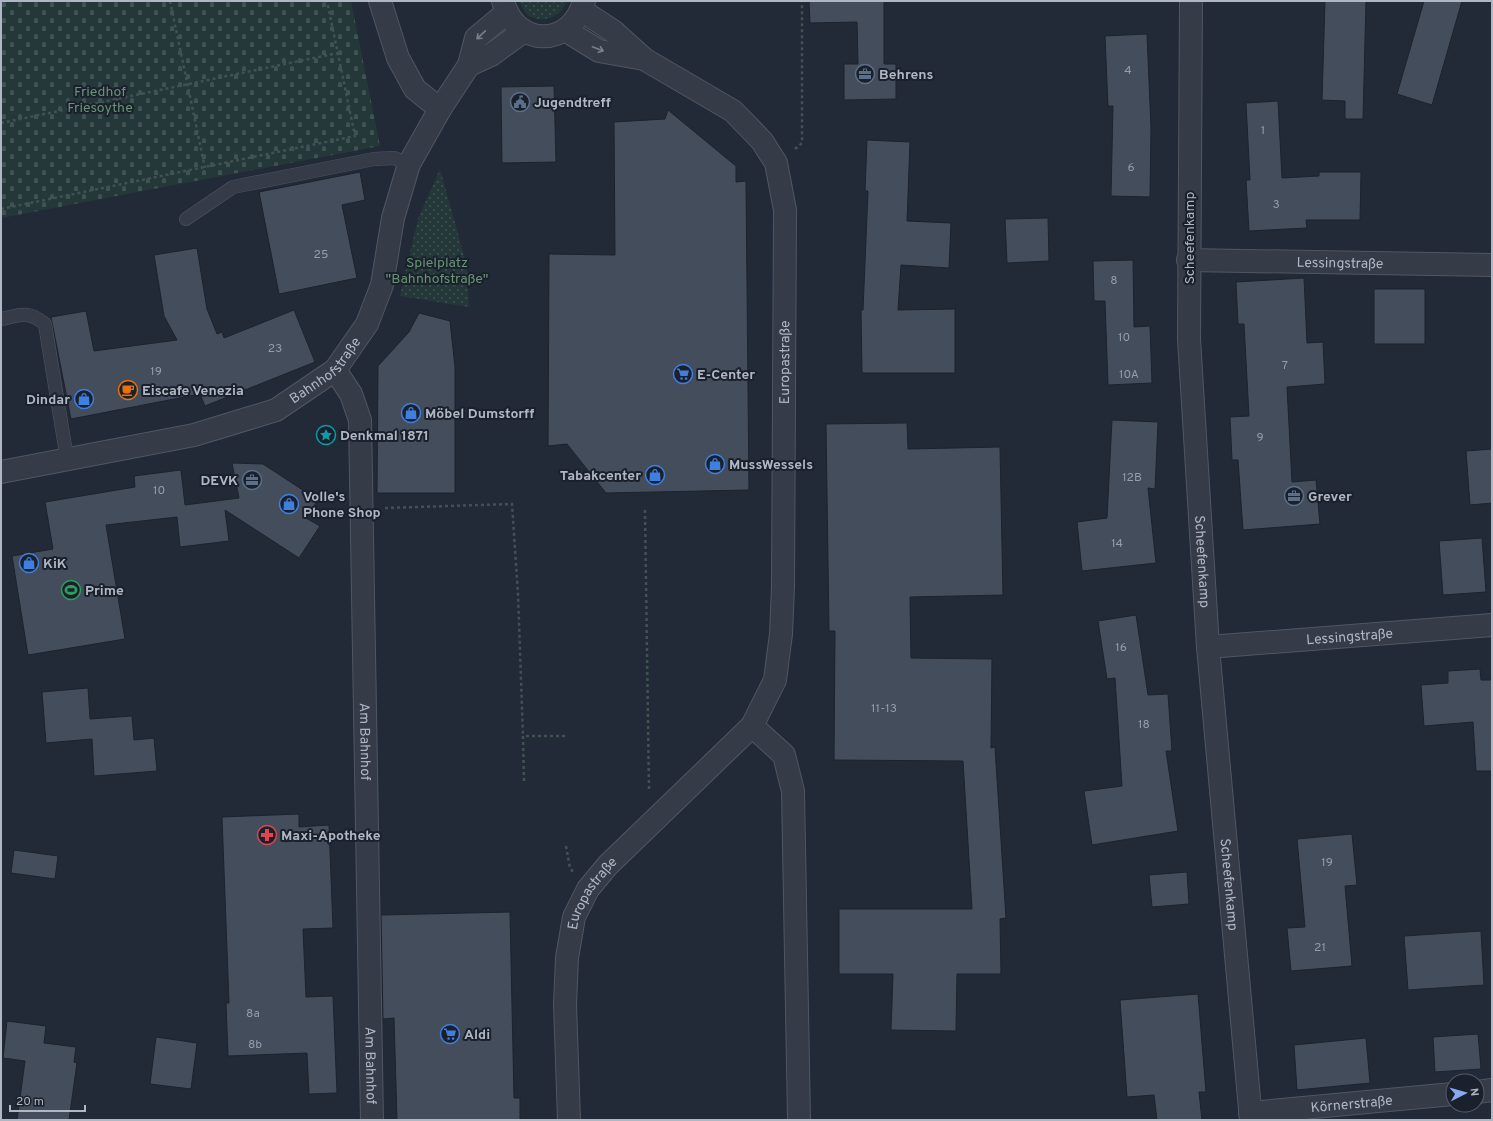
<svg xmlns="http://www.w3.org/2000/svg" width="1493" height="1121" viewBox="0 0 1493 1121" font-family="Overpass,sans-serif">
  <defs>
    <pattern id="grass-dots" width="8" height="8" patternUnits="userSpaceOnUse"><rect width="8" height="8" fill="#243739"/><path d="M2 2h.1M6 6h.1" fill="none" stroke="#415254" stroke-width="1.8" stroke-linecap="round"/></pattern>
    <pattern id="cemetery-stones" width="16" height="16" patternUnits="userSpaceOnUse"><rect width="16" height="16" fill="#243739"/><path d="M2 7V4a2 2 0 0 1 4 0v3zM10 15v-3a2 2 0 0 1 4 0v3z" fill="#415254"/></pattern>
  </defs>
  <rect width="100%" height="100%" fill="#222a37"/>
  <!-- grass -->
  <path fill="url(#grass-dots)" d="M520,1H567C558,24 526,27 520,1Z
    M440,169L467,266L469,307L400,296L418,219Z"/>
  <!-- cemetery -->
  <path fill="url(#cemetery-stones)" d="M1,1H351L380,146L1,218Z"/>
  <!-- building -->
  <path fill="#434d5c" stroke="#1c232e" d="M809,1H884V64H896V99L844,100V64H858L857,22L810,23Z
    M1325,1H1366L1363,119H1345V101L1322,100Z
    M1424,1H1462L1432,105L1397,94Z
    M1147,34L1151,128L1150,197L1111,196L1113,106H1108L1105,36Z
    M554,86L556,162L502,163L501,87Z
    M1278,101L1282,178L1319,176V172H1361L1360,220H1306L1307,228L1249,231L1246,180H1250L1246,103Z
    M668,110L736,166V182L746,181L749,490L606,493L567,444L548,446L549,254L615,255L614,122L665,119Z
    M867,140L910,142L907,221L951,223L949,268L901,265L898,310L955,309V373H862L861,310H863L868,191H865Z
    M360,172L365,200L342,205L357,278L279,294L259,192Z
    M1048,218L1049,261L1007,263L1005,219Z
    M197,248L207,309L217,334L222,332L224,338L294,310L315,362L205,406L200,394L71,419L51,317L86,311L94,351L177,340L164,316L154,255Z
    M1133,260L1134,327L1150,326L1152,383L1108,385L1105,301H1094L1093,261Z
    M1304,278L1307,343L1323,342L1325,384L1287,387L1292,482L1316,480L1320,524L1243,530L1238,460H1232L1230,417L1249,416L1244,324H1238L1236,282Z
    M1374,289H1425V344H1374Z
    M419,313L450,321L455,367V493H377L378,366L409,332Z
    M1112,420L1158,422L1155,489L1148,488L1156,563L1082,571L1077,522L1107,518Z
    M907,423L908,449L1000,447L1003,595L910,597L911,658L992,659L991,748L995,747L1006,918L1000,919L1001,974H957L956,1031L891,1030L893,974H839V909H972L963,761L834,760L835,631H829L826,424Z
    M1492,449V503L1470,505L1466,451Z
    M232,463L263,464L318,500L306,518L320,526L299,558L225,510L229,541L180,547L177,517L106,525L125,639L28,655L12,556L53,549L45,502L135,487L134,476L181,470L185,505L239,498Z
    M1482,538L1486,592L1443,595L1439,541Z
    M1136,615L1148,695L1168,694L1172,751H1166L1178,831L1092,845L1084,791L1122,786L1115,678L1107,679L1098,621Z
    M1480,669L1481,680H1492V771H1476L1473,722L1424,726L1421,685L1448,683V671Z
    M88,688L90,719L132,716L134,740L154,738L157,771L94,776L92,739L46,743L42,692Z
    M299,814V827L329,825L333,928L303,929L306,997L333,996L337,1093L309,1094L307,1053L228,1056L226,1003H229L222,817Z
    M1352,834L1357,885L1345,886L1352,966L1291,971L1287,928L1305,927L1297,839Z
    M14,850L58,856L55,879L11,873Z
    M1187,872L1189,904L1152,907L1149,875Z
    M510,912L514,1098H520V1120H397L394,1018L383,1019L381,915Z
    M1481,931L1484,985L1408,990L1404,936Z
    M1198,994L1206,1092H1199L1202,1120H1157L1154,1095L1127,1097L1120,1000Z
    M7,1021L46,1026L44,1043L76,1047L74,1062L77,1063L69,1120H17L25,1061L3,1058Z
    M1478,1034L1481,1069L1435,1072L1433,1037Z
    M156,1037L197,1043L191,1089L150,1084Z
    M1366,1038L1370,1083L1297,1090L1294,1045Z"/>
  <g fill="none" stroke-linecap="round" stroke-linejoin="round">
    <defs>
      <path id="service" d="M186,219L233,187L374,159L394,158L409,164
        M1,319C21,315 28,310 45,324L67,459"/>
      <g id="minor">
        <path d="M380,1L398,58L415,89L440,109"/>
        <path id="s1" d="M1191,1L1189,339L1208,647L1251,1120"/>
        <path d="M565,30L599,51L644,59"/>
        <path id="s2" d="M1188,260L1492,265"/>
        <path id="s3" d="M335,370L351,394L360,420L372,1120"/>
        <path id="s4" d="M1208,647L1492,625"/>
        <path d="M752,726L784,755L793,791L799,1120"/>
        <path d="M1477,1092L1492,1090"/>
        <path id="s5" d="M1250,1113L1453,1094"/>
        <path id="s6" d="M569,1120L565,1004L567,958L574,917L588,889L608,865L752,726L775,680L781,634L783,586L785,210L776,163L762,141L733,111L644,59L613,31L581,10"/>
      </g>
      <g id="tertiary">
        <path d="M503,1C515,48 572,48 584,1"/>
        <path d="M469,65L491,55L524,31"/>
        <path id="s7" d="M1,472L194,435L276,410L335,370L367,324L382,285L393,218L409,164L440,109L469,65L476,38L506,13"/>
      </g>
    </defs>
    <!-- service casing -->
    <use href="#service" stroke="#505762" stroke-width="14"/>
    <!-- minor casing -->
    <use href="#minor" stroke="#505762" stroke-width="24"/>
    <!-- tertiary casing -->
    <use href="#tertiary" stroke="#505762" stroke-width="24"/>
    <!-- path -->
    <path stroke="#415255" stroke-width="2.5" stroke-dasharray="3 3" stroke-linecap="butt" d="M170,1L205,168
      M1,123L338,53
      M795,149L802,143V1
      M1,209L355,136L327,1
      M385,508L512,504L518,594L523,736
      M645,510L649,791
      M524,781L523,736H565
      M566,846L570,868L573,872"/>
    <!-- service -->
    <use href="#service" stroke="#353c48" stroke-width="13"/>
    <!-- minor -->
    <use href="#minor" stroke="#353c48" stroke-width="22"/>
    <!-- tertiary -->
    <use href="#tertiary" stroke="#353c48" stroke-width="22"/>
  </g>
  <!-- one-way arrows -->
  <defs><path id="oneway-shaft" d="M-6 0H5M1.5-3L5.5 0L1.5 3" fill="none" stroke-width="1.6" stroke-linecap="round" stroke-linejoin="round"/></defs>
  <g stroke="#79808c">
    <use href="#oneway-shaft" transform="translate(481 35) rotate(137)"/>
    <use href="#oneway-shaft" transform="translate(598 49) rotate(21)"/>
  </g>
  <!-- icons -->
  <defs>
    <symbol id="office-ring" viewBox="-11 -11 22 22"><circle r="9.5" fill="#1a212c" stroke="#5c6f8a" stroke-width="1.5"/><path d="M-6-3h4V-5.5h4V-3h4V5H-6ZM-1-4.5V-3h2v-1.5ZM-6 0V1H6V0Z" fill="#5c6f8a"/></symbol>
    <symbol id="civic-ring" viewBox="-11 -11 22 22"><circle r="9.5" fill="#1a212c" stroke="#5c6f8a" stroke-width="1.5"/><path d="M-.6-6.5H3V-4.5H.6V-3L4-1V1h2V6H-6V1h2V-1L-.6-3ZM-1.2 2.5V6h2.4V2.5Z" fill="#5c6f8a"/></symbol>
    <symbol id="supermarket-ring" viewBox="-11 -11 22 22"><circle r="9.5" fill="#1a212c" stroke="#3f7fe0" stroke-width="1.5"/><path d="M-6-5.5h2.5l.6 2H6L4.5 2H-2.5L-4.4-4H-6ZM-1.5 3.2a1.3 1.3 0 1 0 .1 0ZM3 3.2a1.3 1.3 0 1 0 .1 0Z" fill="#3f7fe0"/></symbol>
    <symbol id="cafe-ring" viewBox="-11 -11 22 22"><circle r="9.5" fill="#1a212c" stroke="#e8710a" stroke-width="1.5"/><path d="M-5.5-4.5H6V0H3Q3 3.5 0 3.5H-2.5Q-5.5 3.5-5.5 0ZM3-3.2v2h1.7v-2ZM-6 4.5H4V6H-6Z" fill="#e8710a"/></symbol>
    <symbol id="shop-ring" viewBox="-11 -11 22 22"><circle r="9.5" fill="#1a212c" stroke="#3f7fe0" stroke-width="1.5"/><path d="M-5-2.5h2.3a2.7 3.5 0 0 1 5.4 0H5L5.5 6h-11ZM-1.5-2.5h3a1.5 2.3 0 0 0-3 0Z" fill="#3f7fe0"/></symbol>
    <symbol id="sight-ring" viewBox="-11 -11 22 22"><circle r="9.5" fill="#1a212c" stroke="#0f9aa8" stroke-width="1.5"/><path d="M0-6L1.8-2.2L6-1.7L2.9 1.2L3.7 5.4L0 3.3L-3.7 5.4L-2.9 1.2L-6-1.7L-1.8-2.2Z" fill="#0f9aa8"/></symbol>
    <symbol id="stadium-ring" viewBox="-11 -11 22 22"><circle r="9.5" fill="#1a212c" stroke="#2e9e5b" stroke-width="1.5"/><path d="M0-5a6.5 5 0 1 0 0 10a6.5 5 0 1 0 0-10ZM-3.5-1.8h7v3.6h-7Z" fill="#2e9e5b"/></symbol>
    <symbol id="pharmacy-ring" viewBox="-11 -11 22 22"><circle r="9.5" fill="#1a212c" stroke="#e0444e" stroke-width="1.5"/><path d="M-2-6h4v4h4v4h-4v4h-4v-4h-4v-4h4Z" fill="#e0444e"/></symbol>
  </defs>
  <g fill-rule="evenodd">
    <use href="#office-ring" x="854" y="63" width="22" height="22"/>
    <use href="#civic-ring" x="509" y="91" width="22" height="22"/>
    <use href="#supermarket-ring" x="672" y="363" width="22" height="22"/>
    <use href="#cafe-ring" x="117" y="379" width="22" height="22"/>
    <use href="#shop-ring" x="73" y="388" width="22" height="22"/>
    <use href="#shop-ring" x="400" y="402" width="22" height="22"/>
    <use href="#sight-ring" x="315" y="424" width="22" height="22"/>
    <use href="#shop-ring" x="704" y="453" width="22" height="22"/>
    <use href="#shop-ring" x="644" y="464" width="22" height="22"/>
    <use href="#office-ring" x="241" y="469" width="22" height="22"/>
    <use href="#office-ring" x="1283" y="485" width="22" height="22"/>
    <use href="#shop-ring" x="278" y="493" width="22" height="22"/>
    <use href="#shop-ring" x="18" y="552" width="22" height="22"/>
    <use href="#stadium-ring" x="60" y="579" width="22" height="22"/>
    <use href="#pharmacy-ring" x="256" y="824" width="22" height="22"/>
    <use href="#supermarket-ring" x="439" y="1023" width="22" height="22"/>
  </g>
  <g text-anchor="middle" stroke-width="4" stroke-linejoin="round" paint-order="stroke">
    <!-- number labels -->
    <g font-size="12" fill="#959caa">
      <text x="1128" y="74">4</text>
      <text x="1263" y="134">1</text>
      <text x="1131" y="171">6</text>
      <text x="1276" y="208">3</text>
      <text x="321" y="258">25</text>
      <text x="1114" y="284">8</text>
      <text x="1124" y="341">10</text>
      <text x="275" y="352">23</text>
      <text x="1285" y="369">7</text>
      <text x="156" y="375">19</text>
      <text x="1129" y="378">10A</text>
      <text x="1260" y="441">9</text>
      <text x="1132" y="481">12B</text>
      <text x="159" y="494">10</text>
      <text x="1117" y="547">14</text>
      <text x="1121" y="651">16</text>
      <text x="884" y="712">11-13</text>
      <text x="1144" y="728">18</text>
      <text x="1327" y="866">19</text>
      <text x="1320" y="951">21</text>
      <text x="253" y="1017">8a</text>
      <text x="255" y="1048">8b</text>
    </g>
    <!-- poi labels -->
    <g font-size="14" font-weight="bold" fill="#b0b7c4" stroke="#1a212c" text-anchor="start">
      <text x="879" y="79">Behrens</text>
      <text x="534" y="107">Jugendtreff</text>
      <text x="697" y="379">E-Center</text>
      <text x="142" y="395">Eiscafe Venezia</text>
      <text x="70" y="404" text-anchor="end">Dindar</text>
      <text x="425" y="418">Möbel Dumstorff</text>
      <text x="340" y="440">Denkmal 1871</text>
      <text x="729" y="469">MussWessels</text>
      <text x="641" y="480" text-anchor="end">Tabakcenter</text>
      <text x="238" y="485" text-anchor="end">DEVK</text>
      <text x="303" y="501">Volle's<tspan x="303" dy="16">Phone Shop</tspan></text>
      <text x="1308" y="501">Grever</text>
      <text x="43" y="568">KiK</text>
      <text x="85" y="595">Prime</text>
      <text x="281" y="840">Maxi-Apotheke</text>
      <text x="464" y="1039">Aldi</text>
    </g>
    <!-- park labels -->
    <g font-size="14" fill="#689374" stroke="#1a212c">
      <text x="100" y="96">Friedhof<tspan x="100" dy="16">Friesoythe</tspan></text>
      <text x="437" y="267">Spielplatz<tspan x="437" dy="16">"Bahnhofstraße"</tspan></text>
    </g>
    <!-- street labels -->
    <g font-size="14" fill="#b0b7c4" stroke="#1a212c">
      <text transform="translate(1189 238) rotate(-90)" y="5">Scheefenkamp</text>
      <text dy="5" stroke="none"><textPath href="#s2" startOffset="152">Lessingstraße</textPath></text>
      <text dy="5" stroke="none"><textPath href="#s6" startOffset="836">Europastraße</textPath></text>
      <text dy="5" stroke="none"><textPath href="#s7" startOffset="346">Bahnhofstraße</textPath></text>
      <text dy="5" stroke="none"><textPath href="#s1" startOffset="561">Scheefenkamp</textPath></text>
      <text dy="5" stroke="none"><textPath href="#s4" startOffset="142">Lessingstraße</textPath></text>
      <text dy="5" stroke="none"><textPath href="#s3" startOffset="378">Am Bahnhof</textPath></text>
      <text dy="5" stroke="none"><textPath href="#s1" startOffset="885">Scheefenkamp</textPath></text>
      <text dy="5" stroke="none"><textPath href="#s6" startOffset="233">Europastraße</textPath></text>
      <text dy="5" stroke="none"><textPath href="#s3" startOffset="702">Am Bahnhof</textPath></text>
      <text dy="5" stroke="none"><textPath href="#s5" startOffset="102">Körnerstraße</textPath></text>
    </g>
  </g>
  <!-- border -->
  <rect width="1493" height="1121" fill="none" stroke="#b0b7c4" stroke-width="4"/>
  <!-- north arrow -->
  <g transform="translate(1465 1093) rotate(84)"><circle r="19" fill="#1a212c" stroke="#565d69"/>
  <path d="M0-3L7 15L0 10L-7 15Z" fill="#86abf2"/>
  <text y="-6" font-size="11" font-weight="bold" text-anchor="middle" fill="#b0b7c4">N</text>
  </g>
  <!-- scale -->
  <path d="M10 1105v6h75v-6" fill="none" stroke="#b0b7c4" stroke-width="2"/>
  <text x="16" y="1105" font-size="12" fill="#b0b7c4" stroke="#1a212c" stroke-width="3" paint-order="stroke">20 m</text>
</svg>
